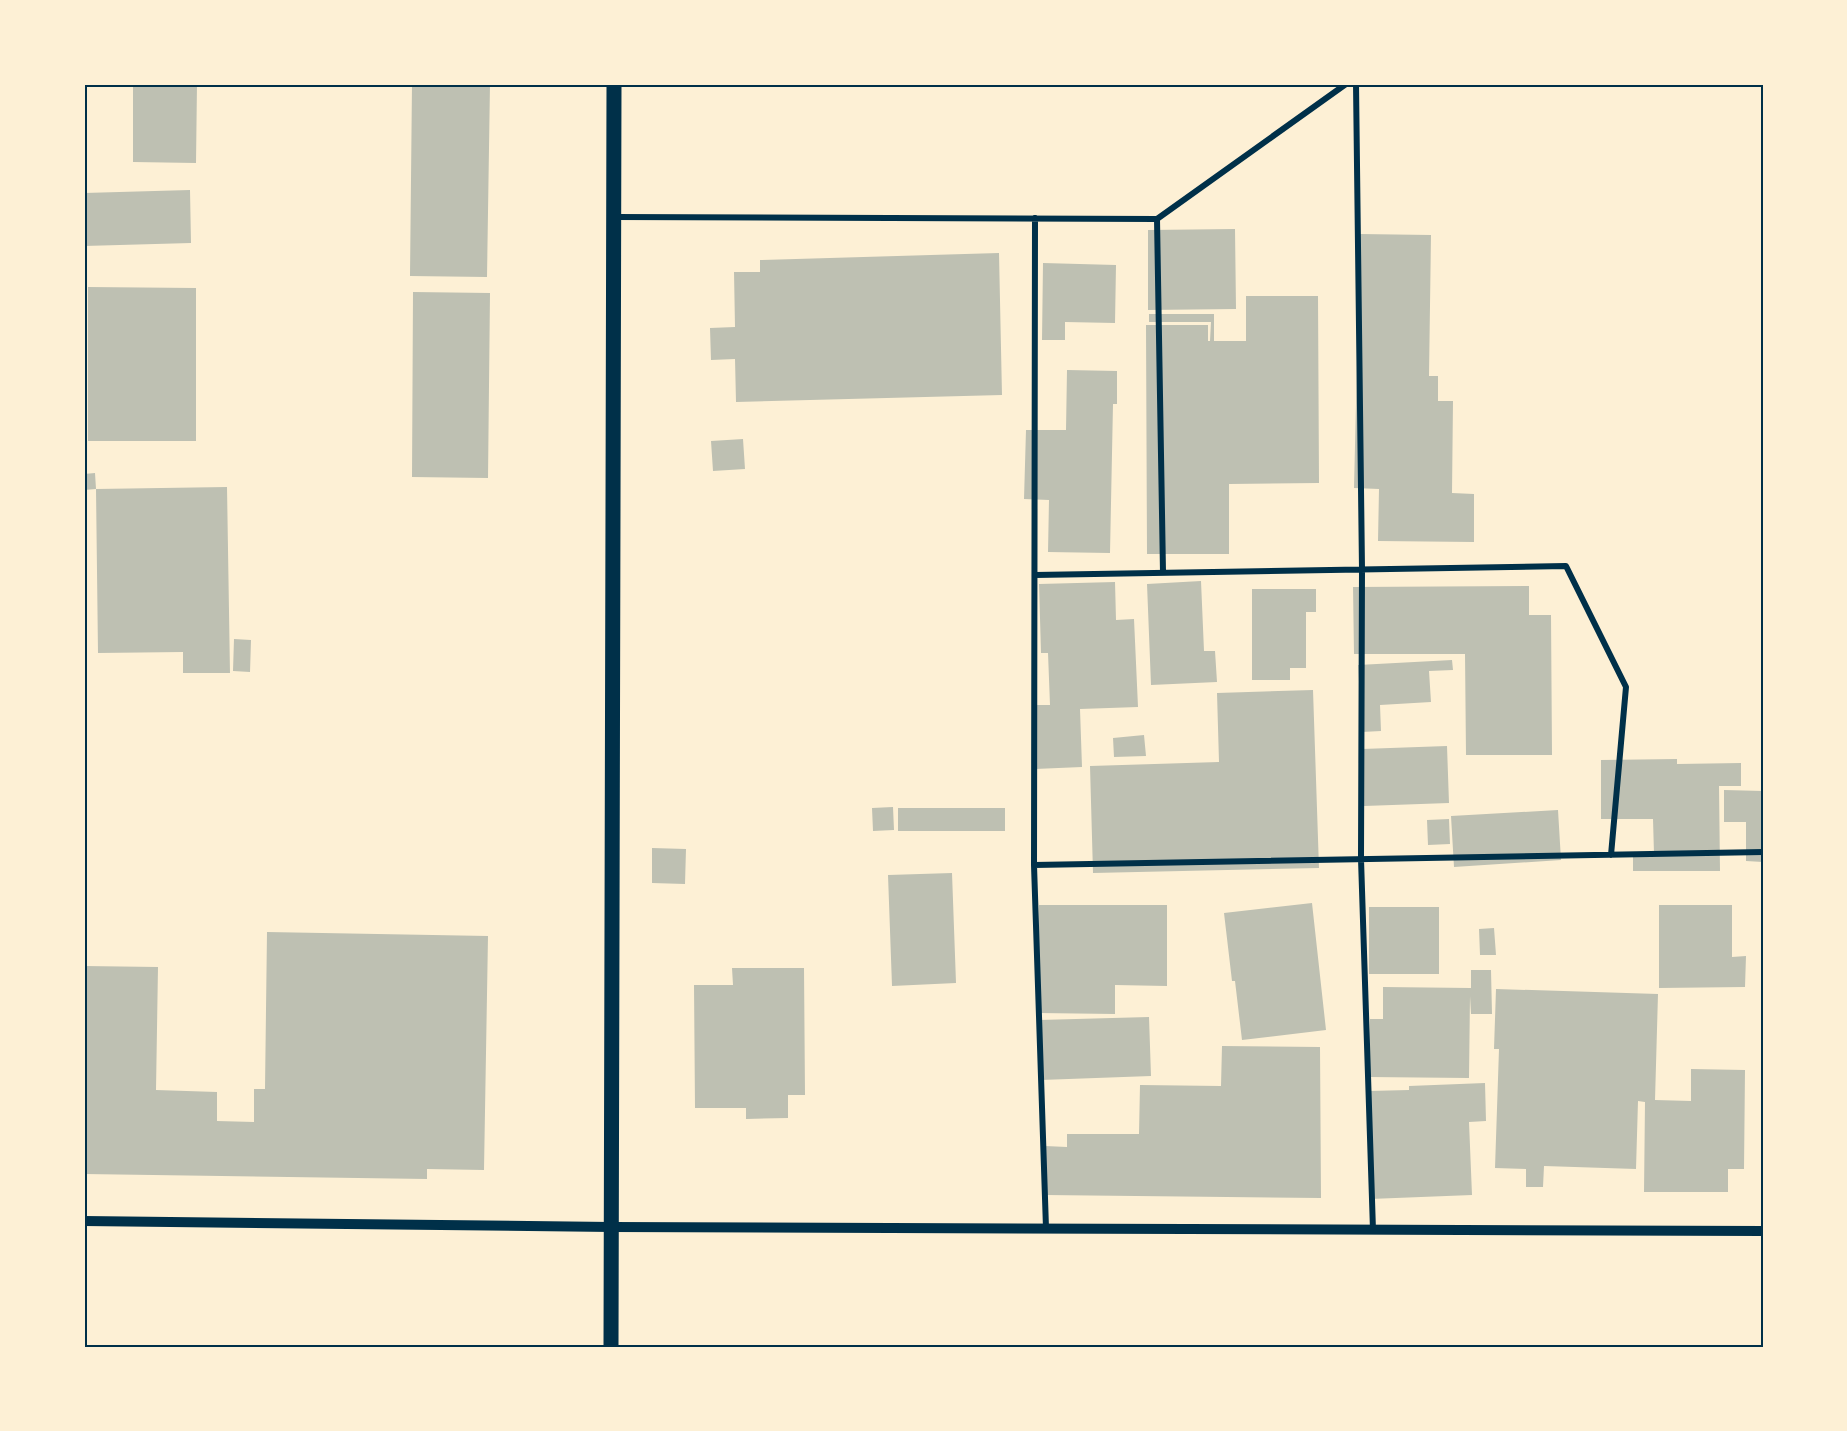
<svg xmlns="http://www.w3.org/2000/svg" width="1847" height="1431" viewBox="0 0 1847 1431" font-family="Overpass,sans-serif">
  <rect width="100%" height="100%" fill="#fdf0d5"/>
  <!-- building -->
  <path fill="#bec0b2" d="M133,84H197L196,163L133,162Z
    M412,84H490L487,277L410,276Z
    M190,190L191,243L84,246V193Z
    M1235,229L1236,309L1148,310V230Z
    M1360,234L1431,235L1429,376H1438V401H1453L1452,493L1474,494V542L1378,541L1379,489L1354,488Z
    M999,253L1002,395L736,402L735,359L711,360L710,328L735,327L734,272H760V260Z
    M1043,263L1116,265L1115,323L1065,322V340H1042Z
    M88,287L196,288V441H88Z
    M413,292L490,293L488,478L412,477Z
    M1246,296H1318L1319,483L1229,484V554H1147L1146,325H1208V341H1210L1211,322H1149V314H1214V341H1246Z
    M1067,370L1117,371V404H1113L1110,553L1048,552L1049,500L1024,499L1026,430H1066Z
    M743,439L745,469L713,471L711,441Z
    M95,473L96,489L84,490V474Z
    M227,487L230,673H183V652L98,653L96,489Z
    M1201,581L1204,651H1215L1217,682L1151,685L1147,584Z
    M1115,582L1116,620L1134,619L1138,707L1080,709L1082,767L1035,769L1032,705H1050L1048,653H1041L1039,584Z
    M1529,586V615H1551L1552,755H1466L1465,654H1354L1353,587Z
    M1252,589H1316V612H1306V668H1290V680H1252Z
    M234,639L251,640L250,672L233,671Z
    M1452,660L1453,670L1429,671L1431,702L1380,705L1381,731L1362,732L1358,665Z
    M1313,690L1319,868L1093,873L1090,766L1219,762L1217,693Z
    M1144,735L1146,756L1114,757L1113,738Z
    M1447,746L1449,803L1364,806L1362,749Z
    M1677,759V764L1741,763V786H1719L1720,871H1633V854H1654L1653,819H1601V760Z
    M1724,790L1763,791V862L1746,861V822H1724Z
    M893,807L894,830L873,831L872,808Z
    M898,808H1005V831H898Z
    M1558,810L1561,860L1454,867L1451,816Z
    M1449,819L1450,844L1428,845L1427,820Z
    M652,848L686,849L685,884L652,883Z
    M952,873L956,983L892,986L888,875Z
    M1312,903L1326,1030L1242,1040L1235,981H1232L1224,913Z
    M1039,905H1167V986L1115,985V1014L1038,1013Z
    M1659,905H1732V957L1746,956L1745,987L1659,988Z
    M1369,907H1439V974H1369Z
    M1494,928L1496,955H1480L1479,929Z
    M267,932L488,936L484,1170L427,1169V1179L84,1174V966L158,967L156,1090L217,1092V1121L254,1122V1089H265Z
    M732,968H804L805,1095H788V1118L746,1119V1108H695L694,985H733Z
    M1471,970H1491L1492,1014H1471L1470,996L1469,1078L1369,1077L1370,1019H1383V987L1471,988Z
    M1496,989L1658,994L1655,1100L1691,1101V1069L1745,1070L1744,1169H1728V1192H1644L1645,1102L1638,1101L1636,1169L1544,1166L1543,1187H1526V1169L1495,1168L1499,1049H1494Z
    M1149,1017L1151,1076L1041,1080L1039,1020Z
    M1222,1046L1320,1047L1321,1198L1045,1195V1146L1067,1147V1134H1139L1140,1085L1221,1086Z
    M1485,1083L1486,1121L1469,1122L1472,1195L1370,1199L1369,1091L1409,1090V1086Z"/>
  <g fill="none" stroke-linecap="round" stroke-linejoin="round">
    <!-- minor -->
    <path stroke="#003049" stroke-width="6" d="M1356,84L1362,569L1361,859L1373,1230
      M614,217L1157,219L1346,84
      M1035,218L1034,865L1046,1228
      M1157,219L1163,572
      M1035,575L1566,566L1626,687L1611,855
      M1034,865L1763,852"/>
    <!-- tertiary -->
    <path stroke="#003049" stroke-width="10" d="M84,1221L611,1227L1763,1231"/>
    <!-- primary -->
    <path stroke="#003049" stroke-width="15" d="M611,1347L614,84"/>
  </g>
  <!-- border -->
  <rect width="1847" height="1431" fill="none" stroke="#fdf0d5" stroke-width="171"/>
  <rect x="86" y="86" width="1676" height="1260" fill="none" stroke="#003049" stroke-width="2"/>
</svg>
